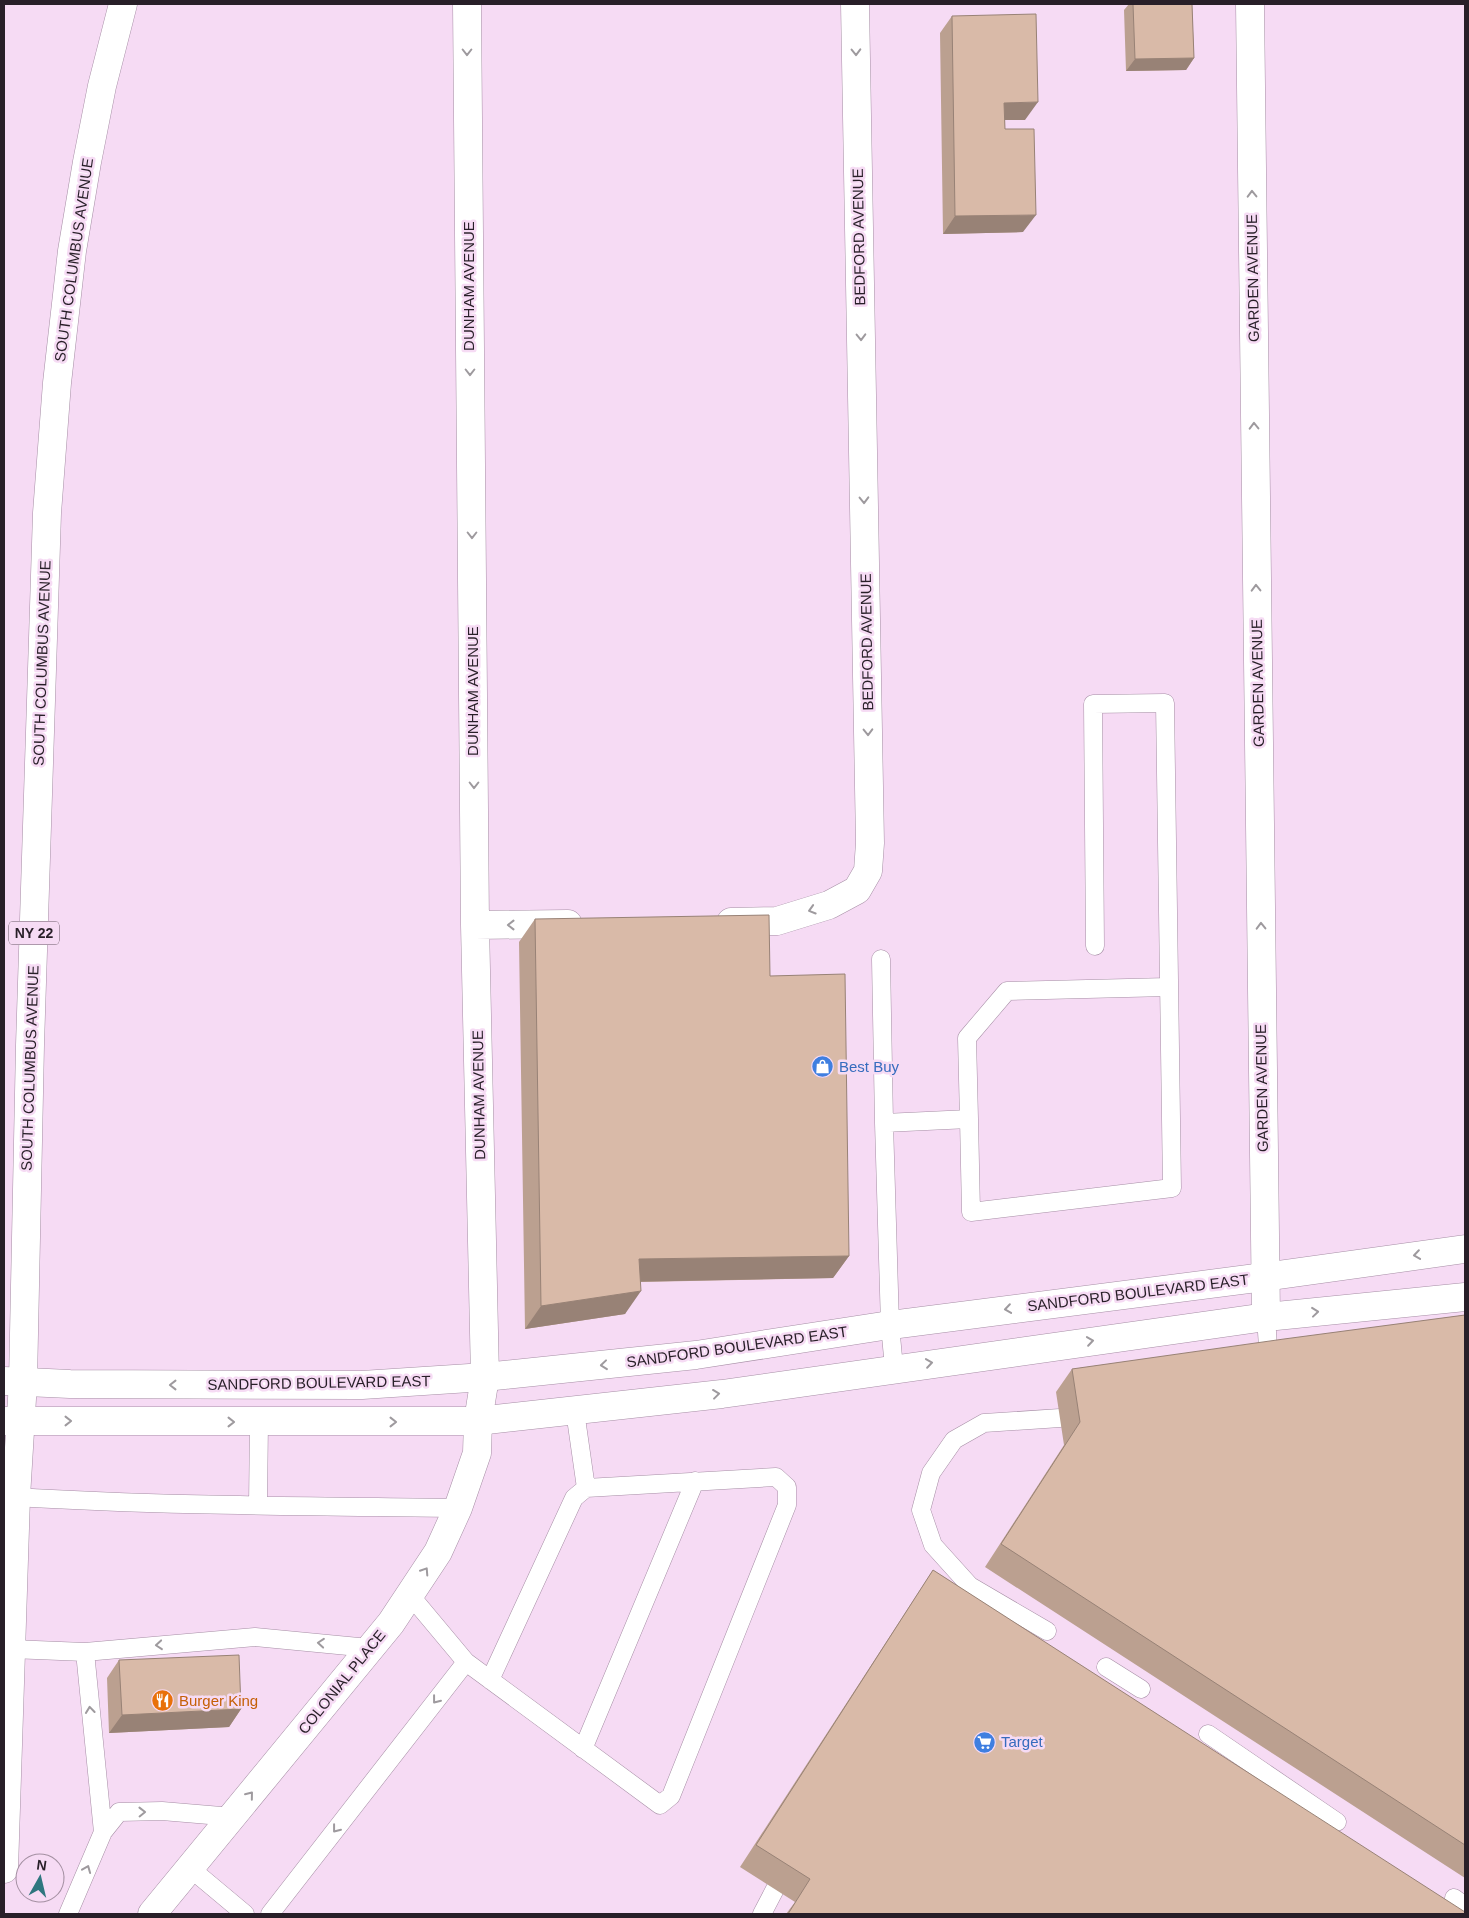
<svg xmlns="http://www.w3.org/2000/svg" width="1469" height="1918" viewBox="0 0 1469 1918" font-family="Arial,sans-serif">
  <rect width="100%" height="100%" fill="#f6dbf4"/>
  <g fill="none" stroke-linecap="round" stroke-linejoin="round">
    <defs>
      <path id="service" d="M881,959L884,1123
        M969,1119L967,1038L1007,991L1168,987
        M1266,1317L1269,1362
        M894,1368L890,1325L884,1123L969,1119L971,1212L1172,1188L1165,703L1093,704L1095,946
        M575,1411L586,1488
        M16,1497C163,1506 311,1506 458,1508
        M258,1505L259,1422
        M970,1586L1047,1631
        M410,1595L466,1662L660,1805L671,1796L787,1505V1487L776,1477L586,1488L574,1498L490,1680
        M957,1611L970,1586L933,1545L921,1510L931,1473L954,1440L984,1423L1060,1418
        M11,1649L85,1652L103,1832L68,1914
        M85,1652L255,1637L369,1648
        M1106,1667L1141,1689
        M1208,1734L1337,1822
        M583,1749L695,1481
        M103,1832L119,1812L162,1811L233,1817
        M190,1868L245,1914
        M1454,1898L1465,1906
        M270,1914L466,1662
        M762,1914L775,1889"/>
      <path id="minor" d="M1250,4L1266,1317
        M731,922L777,921L829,905L857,890L868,871L870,843L855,4
        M475,925L568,924
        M152,1914L391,1623L438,1552L458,1508L477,1453L478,1421L485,1377L475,925L467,4"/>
      <path id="tertiary" d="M4,1381L70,1384L362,1385L485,1377L696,1355L883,1326L1264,1277L1465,1249
        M4,1421H478L722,1394L1266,1317L1465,1297"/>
      <path id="primary" d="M4,1869L16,1497L23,1382L30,1045L47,513L57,383L72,251L87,162L102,86L123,4"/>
    </defs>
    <!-- service casing -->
    <use href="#service" stroke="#a68ea5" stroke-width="19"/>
    <!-- minor casing -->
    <use href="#minor" stroke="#a68ea5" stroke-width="29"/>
    <!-- tertiary casing -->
    <use href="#tertiary" stroke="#a68ea5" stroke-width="29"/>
    <!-- primary casing -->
    <use href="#primary" stroke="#a68ea5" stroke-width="29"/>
    <!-- service -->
    <use href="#service" stroke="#fff" stroke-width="18"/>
    <!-- minor -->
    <use href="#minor" stroke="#fff" stroke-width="28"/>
    <!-- tertiary -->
    <use href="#tertiary" stroke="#fff" stroke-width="28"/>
    <!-- primary -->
    <use href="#primary" stroke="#fff" stroke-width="28"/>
  </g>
  <!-- wall -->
  <path fill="#bba090" d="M1129,4H1192L1194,58L1186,70L1126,71L1124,10Z
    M952,16L1025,120H1005V129L1023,232L943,234L940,33Z
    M535,919L770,976L849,1256L833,1278L640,1282L625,1314L525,1329L519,942Z
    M1465,1315V1878L985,1567L1064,1445L1056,1392L1072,1369Z
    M933,1570L1465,1914H786L795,1902L740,1867L918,1593Z
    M119,1660L241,1709L229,1727L109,1733L107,1678Z"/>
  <!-- shaded-wall -->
  <path fill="#988276" d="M1194,58L1186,70L1126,71L1135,59Z
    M1038,102L1025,120H992L1004,103Z
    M1036,215L1023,232L943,234L955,216Z
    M849,1256L833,1278L623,1282L639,1259Z
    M641,1291L625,1314L525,1329L541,1306Z
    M241,1709L229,1727L109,1733L122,1715Z"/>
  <!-- building -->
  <path fill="#d9baa8" stroke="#988276" d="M1133,4H1192L1194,58L1135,59Z
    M1036,14L1038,102L1004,103L1005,129H1034L1036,215L955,216L952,16Z
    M769,915L770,976L845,974L849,1256L639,1259L641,1291L541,1306L535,919Z
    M1465,1315V1845L1001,1544L1080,1422L1072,1369L1284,1339Z
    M933,1570L1465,1912V1914H788L810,1879L756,1845Z
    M239,1655L241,1709L122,1715L119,1660Z"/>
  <!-- one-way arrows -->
  <defs><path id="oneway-chevron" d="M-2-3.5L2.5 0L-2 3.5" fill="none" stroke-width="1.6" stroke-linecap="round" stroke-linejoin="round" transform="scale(1.25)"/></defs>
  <g stroke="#9e9a9e">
    <use href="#oneway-chevron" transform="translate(467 52) rotate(90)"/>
    <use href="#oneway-chevron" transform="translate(856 52) rotate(89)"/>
    <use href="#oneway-chevron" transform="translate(1252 194) rotate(-91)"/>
    <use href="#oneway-chevron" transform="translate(861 337) rotate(89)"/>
    <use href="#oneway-chevron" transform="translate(470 372) rotate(90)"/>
    <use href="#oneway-chevron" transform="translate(1254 426) rotate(-91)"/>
    <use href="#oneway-chevron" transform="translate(864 500) rotate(89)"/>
    <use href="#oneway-chevron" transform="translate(472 535) rotate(90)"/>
    <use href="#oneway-chevron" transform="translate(1256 588) rotate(-91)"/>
    <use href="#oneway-chevron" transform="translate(868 732) rotate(89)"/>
    <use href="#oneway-chevron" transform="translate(474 785) rotate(90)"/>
    <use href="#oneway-chevron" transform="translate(812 910) rotate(163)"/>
    <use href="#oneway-chevron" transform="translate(511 925) rotate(180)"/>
    <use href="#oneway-chevron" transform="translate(1261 926) rotate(-91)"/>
    <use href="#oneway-chevron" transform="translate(1417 1255) rotate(172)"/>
    <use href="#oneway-chevron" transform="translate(1008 1309) rotate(172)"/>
    <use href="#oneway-chevron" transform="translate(1315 1312) rotate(-6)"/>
    <use href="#oneway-chevron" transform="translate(1090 1341) rotate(-8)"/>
    <use href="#oneway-chevron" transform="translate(929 1363) rotate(-8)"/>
    <use href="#oneway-chevron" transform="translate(604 1365) rotate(174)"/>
    <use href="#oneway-chevron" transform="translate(173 1385) rotate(-180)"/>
    <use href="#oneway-chevron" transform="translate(716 1394) rotate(-7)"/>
    <use href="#oneway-chevron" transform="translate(68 1421)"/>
    <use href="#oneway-chevron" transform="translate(231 1422)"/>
    <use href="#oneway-chevron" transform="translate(393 1422)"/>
    <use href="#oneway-chevron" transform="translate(425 1571) rotate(-57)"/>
    <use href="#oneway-chevron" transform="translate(321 1643) rotate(-175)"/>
    <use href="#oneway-chevron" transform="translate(159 1645) rotate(175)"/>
    <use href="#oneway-chevron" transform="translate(436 1700) rotate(128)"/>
    <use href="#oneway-chevron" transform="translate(90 1710) rotate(-96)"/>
    <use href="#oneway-chevron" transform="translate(250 1795) rotate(-51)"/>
    <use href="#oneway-chevron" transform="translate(142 1812) rotate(-1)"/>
    <use href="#oneway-chevron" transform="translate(336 1829) rotate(128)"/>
    <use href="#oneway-chevron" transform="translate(87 1869) rotate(-68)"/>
  </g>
  <!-- icons -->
  <defs>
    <symbol id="shop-disc" viewBox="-11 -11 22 22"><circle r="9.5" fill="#3f7fe0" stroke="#f6dbf4"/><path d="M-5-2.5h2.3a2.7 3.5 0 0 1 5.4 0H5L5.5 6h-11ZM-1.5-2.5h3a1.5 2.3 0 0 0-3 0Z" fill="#fff"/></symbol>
    <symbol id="restaurant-disc" viewBox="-11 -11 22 22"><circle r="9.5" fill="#e8710a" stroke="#f6dbf4"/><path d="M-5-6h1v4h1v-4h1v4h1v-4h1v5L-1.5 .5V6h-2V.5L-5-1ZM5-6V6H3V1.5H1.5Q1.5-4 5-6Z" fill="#fff"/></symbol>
    <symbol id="supermarket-disc" viewBox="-11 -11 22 22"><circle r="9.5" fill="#3f7fe0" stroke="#f6dbf4"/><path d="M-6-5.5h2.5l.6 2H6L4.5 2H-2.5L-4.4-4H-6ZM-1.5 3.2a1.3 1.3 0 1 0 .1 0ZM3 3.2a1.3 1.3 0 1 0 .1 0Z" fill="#fff"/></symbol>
  </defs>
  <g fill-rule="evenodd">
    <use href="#shop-disc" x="810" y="1054" width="25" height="25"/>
    <use href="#restaurant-disc" x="150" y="1688" width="25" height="25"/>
    <use href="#supermarket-disc" x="972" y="1730" width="25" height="25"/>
  </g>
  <g text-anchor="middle" stroke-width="5" stroke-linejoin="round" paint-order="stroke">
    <!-- shield labels -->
    <rect fill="#f6dbf4" stroke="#665765" stroke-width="1" x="9" y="921.5" width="50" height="23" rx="4"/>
    <g font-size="14" font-weight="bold" fill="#281f28">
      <text x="34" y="938">NY 22</text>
    </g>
    <!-- street labels -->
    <g font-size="15" fill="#281f28" stroke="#f6dbf4">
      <text transform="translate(859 237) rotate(-91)" y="5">BEDFORD AVENUE</text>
      <text transform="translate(74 260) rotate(-82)" y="5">SOUTH COLUMBUS AVENUE</text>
      <text transform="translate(1253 278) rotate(-91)" y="5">GARDEN AVENUE</text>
      <text transform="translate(469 286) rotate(-90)" y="5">DUNHAM AVENUE</text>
      <text transform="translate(867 642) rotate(-91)" y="5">BEDFORD AVENUE</text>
      <text transform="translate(42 663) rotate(-88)" y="5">SOUTH COLUMBUS AVENUE</text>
      <text transform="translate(1258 683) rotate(-91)" y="5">GARDEN AVENUE</text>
      <text transform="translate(473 691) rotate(-90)" y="5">DUNHAM AVENUE</text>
      <text transform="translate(30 1068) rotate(-88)" y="5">SOUTH COLUMBUS AVENUE</text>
      <text transform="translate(1262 1088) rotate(-91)" y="5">GARDEN AVENUE</text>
      <text transform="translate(479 1095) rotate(-91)" y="5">DUNHAM AVENUE</text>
      <text transform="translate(1138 1293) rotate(-7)" y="5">SANDFORD BOULEVARD EAST</text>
      <text transform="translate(737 1347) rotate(-8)" y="5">SANDFORD BOULEVARD EAST</text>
      <text transform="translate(319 1383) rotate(-1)" y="5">SANDFORD BOULEVARD EAST</text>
      <text transform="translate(342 1682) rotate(-51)" y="5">COLONIAL PLACE</text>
    </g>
    <!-- shop labels -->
    <g font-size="15" fill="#366cbe" stroke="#f6dbf4" text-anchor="start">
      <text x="839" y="1072">Best Buy</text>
      <text x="1001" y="1747">Target</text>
    </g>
    <!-- food labels -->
    <g font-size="15" fill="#c56008" stroke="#f6dbf4" text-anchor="start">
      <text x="179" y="1706">Burger King</text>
    </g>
  </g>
  <!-- border -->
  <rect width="1469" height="1918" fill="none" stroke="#281f28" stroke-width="10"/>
  <!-- north arrow -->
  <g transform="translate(40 1878) rotate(8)"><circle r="24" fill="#f6dbf4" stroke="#a490a2"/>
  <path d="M0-4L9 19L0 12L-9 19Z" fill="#2e767f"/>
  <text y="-8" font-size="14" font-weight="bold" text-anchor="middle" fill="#281f28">N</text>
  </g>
</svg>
